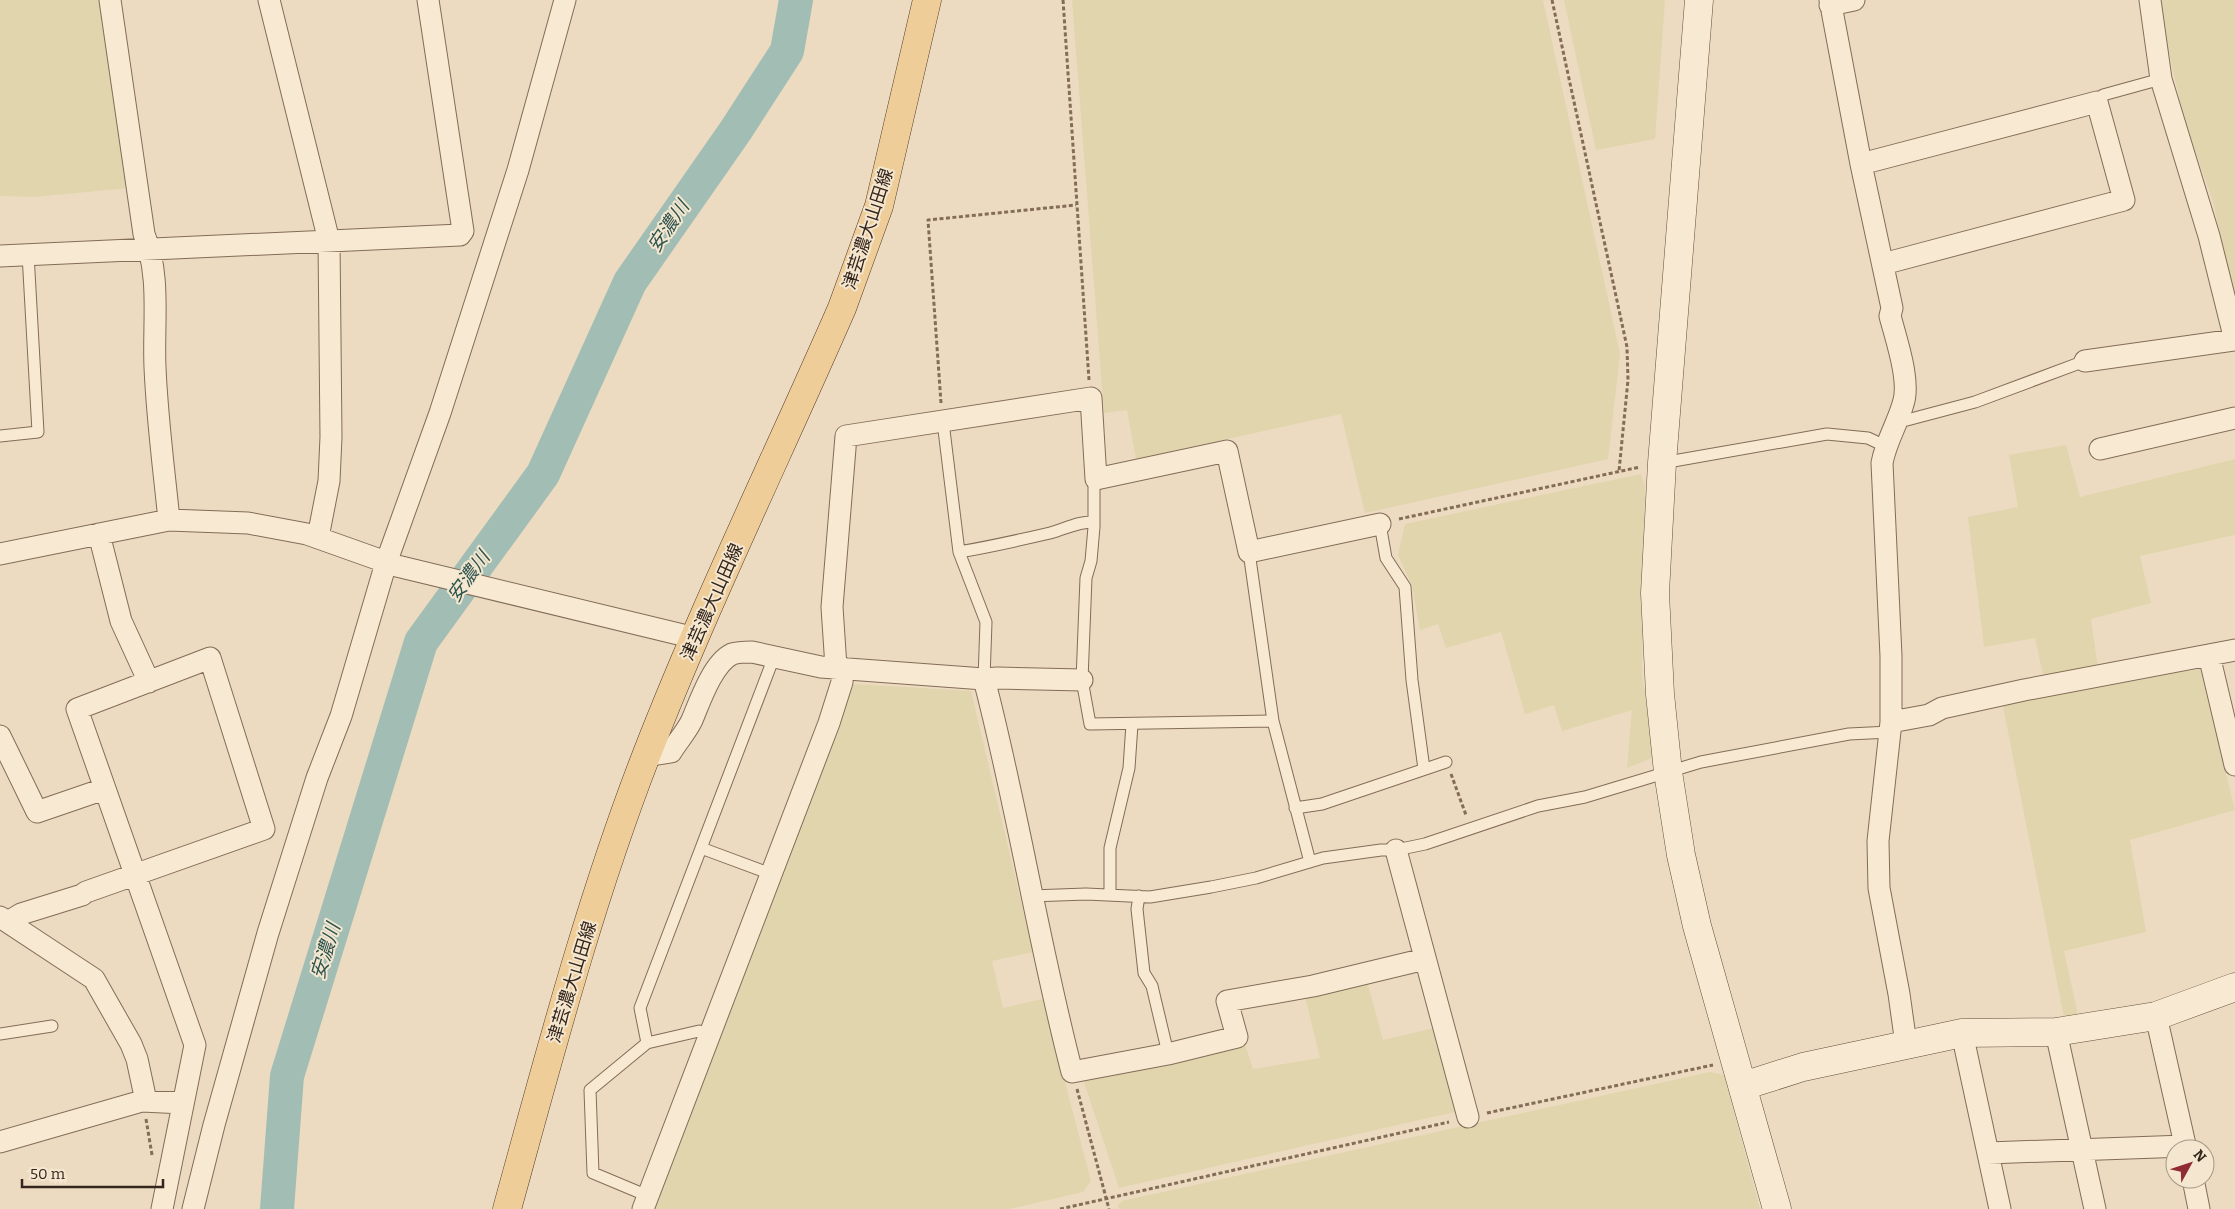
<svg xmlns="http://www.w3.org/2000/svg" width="2235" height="1209" viewBox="0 0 2235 1209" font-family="Bitter,'Noto Sans JP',serif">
  <rect width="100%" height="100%" fill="#ecdbc0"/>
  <!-- farmland -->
  <path fill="#e1d5ad" d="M0,0H100L129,188L34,197L0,196Z
    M1072,0H1543L1620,354L1608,459L1365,513L1341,414L1136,459L1127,410L1104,413Z
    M1564,0H1665L1655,139L1596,150Z
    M2157,0H2235V300L2213,202L2184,119Z
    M2066,445L2080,497L2235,459V535L2140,556L2151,603L2091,619L2098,669L2044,679L2035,638L1984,647L1968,517L2018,507L2009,455Z
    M1641,474L1645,487L1642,674L1655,757L1627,768L1632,710L1562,731L1554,705L1525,714L1501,632L1446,648L1438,624L1420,630L1412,586L1398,555L1405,524Z
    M2200,669L2235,810L2130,840L2146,932L2064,951L2078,1015L2064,1017L2002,701Z
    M854,684L971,691L1033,952L992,961L1003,1008L1043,999L1091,1181L1083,1192L1009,1209H651Z
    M1367,981L1383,1040L1434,1028L1455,1112L1119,1188L1083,1079L1245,1044L1253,1069L1320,1058L1305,996Z
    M1710,1072L1724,1075L1760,1209H1119L1118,1205L1122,1201Z"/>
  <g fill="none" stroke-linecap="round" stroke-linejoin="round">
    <!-- river -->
    <path stroke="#a2beb4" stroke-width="34" d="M277,1209L287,1076L421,642L543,474L630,282L736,130L787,51L796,0"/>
    <defs>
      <path id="lane" d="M2097,102L2103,95L2161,79
        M1898,417L1907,420L1975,402L2085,361
        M943,422L959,552L986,622L984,679
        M0,436L38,432L28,254
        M1662,463L1827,434L1868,438L1885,446
        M1096,479L1094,485V527L1091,561L1086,578L1082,680L1090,724L1273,721
        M1380,524L1386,558L1405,587L1412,680L1424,769
        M959,552C989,547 1020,540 1050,533C1065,529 1079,521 1094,522
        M1249,552L1273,721L1310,862
        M1295,808L1322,804L1446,762
        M701,848L771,874
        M1110,894V848L1129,768L1132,724
        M1031,896L1086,894L1150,897L1211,887L1256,878L1323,858L1381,850H1396L1425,844L1538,806L1585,797L1701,762L1849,734L1890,732
        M1139,896L1137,909L1144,973L1152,986L1166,1045V1054
        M0,1034L52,1026
        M647,1043L699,1031L710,1034
        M648,1196L593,1173L590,1090L647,1043L640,1008L774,657"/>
      <path id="street" d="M110,0L144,234C161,276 153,323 155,367C157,418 164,470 169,520
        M269,0L329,241L331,437L329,481L318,537
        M1830,0L1861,164L1892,308L1890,316C1896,339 1911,382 1903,404C1897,425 1886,441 1882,463L1891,656V722L1878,841L1879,888L1899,994L1906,1044
        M2150,0L2161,79L2209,236L2235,340
        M1830,5L1854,0
        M1861,164L2097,102L2124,200L1883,264
        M0,256L460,235L463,231L428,0
        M2085,361L2235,340
        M2100,449L2235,418
        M99,534L121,621L149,682
        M0,554L169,520L248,523L307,534L397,566L695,638
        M2209,655L2235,765
        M836,667L832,607L846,436L1091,398L1096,479L1227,451L1249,552L1380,524
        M984,679C1018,809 1038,942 1072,1072L1168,1054L1237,1037L1227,1001L1313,986L1425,959
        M1891,722L1929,715L1942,708L2024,690L2235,650
        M0,736L37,812L104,789
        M646,756L671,752C677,742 687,731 692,720C700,701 713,663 732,654C738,652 745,652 752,652L821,667L984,679L997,678L1082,680
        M1396,850L1468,1117
        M0,917L94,979L131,1044L137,1059L146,1101
        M8,922L21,914L82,895L86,892L264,829L210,658L77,709L195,1045L162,1209
        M2156,1016L2186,1149
        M2056,1032L2095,1209
        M1962,1033L2000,1209
        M0,1142L142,1101L183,1103
        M1988,1153L2185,1146
        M2193,1179L2199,1209
        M193,1209L214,1125L268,933L317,778L341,716L386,563L440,413L518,170L565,0
        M643,1209L829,723L842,682L843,668"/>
      <path id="secondary" d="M1699,0L1662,463L1655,593L1660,694L1668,772L1681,855L1697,926L1777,1209
        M1743,1086L1803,1067L1962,1033L2056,1032L2156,1016L2235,987"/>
      <path id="primary" d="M507,1209C549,1057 589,903 646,756C705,604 777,457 842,308L879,206L927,0"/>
    </defs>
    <!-- lane casing -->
    <use href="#lane" stroke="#846c58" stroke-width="13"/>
    <!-- street casing -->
    <use href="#street" stroke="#846c58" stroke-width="23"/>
    <!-- secondary casing -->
    <use href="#secondary" stroke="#654e3c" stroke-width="29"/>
    <!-- primary casing -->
    <use href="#primary" stroke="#513b2d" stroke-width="29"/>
    <!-- path -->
    <path stroke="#846c58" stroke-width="3" stroke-dasharray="4 2.5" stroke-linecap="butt" d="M1063,0L1089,380
      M1552,0L1627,347L1628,380L1619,471
      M941,403L928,220L1076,205
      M1399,519L1640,467
      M1451,774L1466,815
      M1077,1089L1109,1209
      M1487,1113L1713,1065
      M146,1119L152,1155
      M1060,1209L1449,1122"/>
    <!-- lane -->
    <use href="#lane" stroke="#f7e9d2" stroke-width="11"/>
    <!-- street -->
    <use href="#street" stroke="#f7e9d2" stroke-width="21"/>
    <!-- secondary -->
    <use href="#secondary" stroke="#f7e9d2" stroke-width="28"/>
    <!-- primary -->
    <use href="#primary" stroke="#efcd98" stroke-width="28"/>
  </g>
  <g text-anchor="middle" stroke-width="4" stroke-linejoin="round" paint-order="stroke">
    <!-- street labels -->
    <g font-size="18" fill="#34261c" stroke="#f4e6cf">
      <text transform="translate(868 229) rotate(-72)" y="6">津芸濃大山田線</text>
      <text transform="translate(712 602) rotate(-66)" y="6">津芸濃大山田線</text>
      <text transform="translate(572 982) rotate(-73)" y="6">津芸濃大山田線</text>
    </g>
    <!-- water labels -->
    <g font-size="19" font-style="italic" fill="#2c534e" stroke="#f4e6cf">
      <text transform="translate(668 226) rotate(-56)" y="7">安濃川</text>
      <text transform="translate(468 576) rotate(-54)" y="7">安濃川</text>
      <text transform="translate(325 951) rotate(-73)" y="7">安濃川</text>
    </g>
  </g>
  <!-- north arrow -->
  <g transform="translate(2190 1164) rotate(50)"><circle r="24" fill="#f4e6cf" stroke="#a79987"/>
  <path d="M0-4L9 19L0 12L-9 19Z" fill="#902b33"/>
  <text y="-8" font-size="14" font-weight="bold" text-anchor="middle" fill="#34261c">N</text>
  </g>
  <!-- scale -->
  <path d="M22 1179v8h141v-8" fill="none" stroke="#34261c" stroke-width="2.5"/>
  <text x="30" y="1179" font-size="15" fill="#34261c" stroke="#f4e6cf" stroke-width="4" paint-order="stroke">50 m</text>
</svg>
